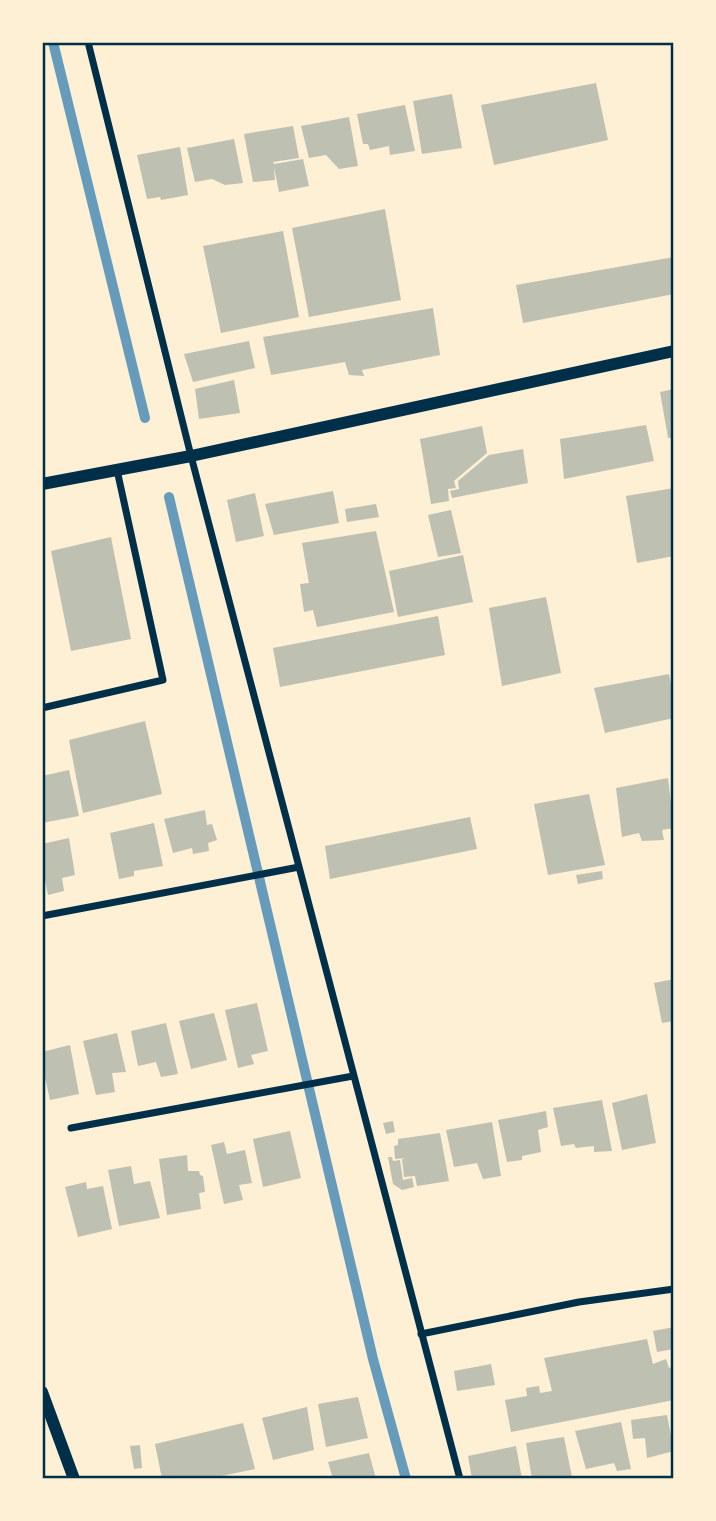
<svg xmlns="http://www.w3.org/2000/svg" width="716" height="1521" viewBox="0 0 716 1521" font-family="'Noto Serif',serif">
  <rect width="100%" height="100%" fill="#fdf0d5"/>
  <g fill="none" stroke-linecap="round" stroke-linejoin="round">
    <!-- stream -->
    <path stroke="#669bbc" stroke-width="10" d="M53,42L145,418
      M169,497L373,1359L406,1479"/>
  </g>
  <!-- building -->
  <path fill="#bec0b2" d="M596,83L608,140L494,165L481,105Z
    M452,94L462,148L422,154L413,101Z
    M405,105L415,151L390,155L389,146L370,150L368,144H363L357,114Z
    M349,117L358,166L339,169L326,155L309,158L301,126Z
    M293,126L299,158L273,162L274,164L303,159L309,186L279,192L274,167L275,180L253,182L244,134Z
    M234,139L243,183L225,185L212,179L195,182L187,148Z
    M180,147L188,195L161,200L160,197L147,199L137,155Z
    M385,209L401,300L309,317L292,228Z
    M283,231L299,317L221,333L203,246Z
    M674,257V294L523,323L516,285Z
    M433,308L440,355L362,370L364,376L349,375L345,362L271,375L263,337Z
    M249,341L255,368L193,382L184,354Z
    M234,380L240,413L199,419L195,389Z
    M674,389V438H668L660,392Z
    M646,425L654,461L564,479L560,439Z
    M482,426L487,453L454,481L456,488L448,489L449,501L431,504L420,439Z
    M523,449L528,483L452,498L450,491L459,489L458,481L489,455Z
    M674,488V556L637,563L626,496Z
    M333,491L339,523L274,535L265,504Z
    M255,493L264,536L236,542L227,500Z
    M376,504L379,517L347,522L345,509Z
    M451,510L461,553L438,557L428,515Z
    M376,531L394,612L317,627L313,610L304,612L300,584L309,583L302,543Z
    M111,537L131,639L71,651L51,551Z
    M463,555L473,602L398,617L389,571Z
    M546,597L561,673L502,686L489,608Z
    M438,616L445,655L280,687L273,648Z
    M669,674L674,700V718L605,733L594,688Z
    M145,721L162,794L83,813L69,740Z
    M69,770L79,816L42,823V776Z
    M668,778L674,828L662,830L664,840L642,841L639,833L622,837L616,788Z
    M589,794L605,865L548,875L534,804Z
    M205,810L207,825L212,824L217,840L208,843L209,851L193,854L192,848L173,853L164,819Z
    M470,817L477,849L330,879L325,846Z
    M154,823L163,866L134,871V876L119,879L110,833Z
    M69,838L75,875L62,878L64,891L48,895L42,866V844Z
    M602,871L603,879L578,884L576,875Z
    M674,979V1021L662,1023L654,983Z
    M257,1003L268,1051L251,1055L254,1064L238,1068L225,1010Z
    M214,1013L227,1060L191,1069L179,1021Z
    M166,1023L178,1074L161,1077L156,1062L138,1066L131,1031Z
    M117,1033L126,1072L112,1073L115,1092L96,1095L83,1041Z
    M70,1045L79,1094L50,1100L42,1064V1052Z
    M647,1094L656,1143L622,1150L612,1103Z
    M602,1100L612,1151L594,1152V1146L576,1148L574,1144L561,1146L553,1108Z
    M546,1111L548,1127L538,1130L541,1152L522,1156V1160L507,1162L498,1120Z
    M393,1121L395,1132L386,1134L383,1123Z
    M492,1122L501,1176L483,1179L477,1163L454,1167L446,1130Z
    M290,1131L301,1178L263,1187L253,1139Z
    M440,1133L449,1181L417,1186L415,1176L404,1177L402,1159L406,1158L395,1159L394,1146L398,1145V1139Z
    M224,1142L227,1154L245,1150L252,1183L239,1185L243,1200L224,1204L211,1145Z
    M187,1155L188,1171H199L200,1175L203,1176L205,1192L199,1193L201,1209L167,1215L159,1159Z
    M388,1157H392L393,1161L400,1160L403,1180L412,1178L414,1187L402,1190L393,1184Z
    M131,1166L134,1184L150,1181L160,1218L119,1226L108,1170Z
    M86,1182L87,1189L103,1186L112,1229L78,1237L65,1187Z
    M674,1327V1349L657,1352L653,1331Z
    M647,1339L653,1364L666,1359L669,1368L674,1366V1400L511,1432L505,1400L527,1396L526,1388L539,1386L540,1393L552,1391L544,1358Z
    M491,1364L495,1385L457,1391L454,1371Z
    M358,1397L368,1438L326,1447L318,1404Z
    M307,1407L314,1450L273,1460L262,1418Z
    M667,1415L674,1451L647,1458L645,1438L633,1439L631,1420Z
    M621,1422L631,1469L617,1471L614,1463L586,1469L575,1431Z
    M243,1423L255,1469L207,1479H162L155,1444Z
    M564,1437L572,1477L532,1479L526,1443Z
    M140,1445L142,1468L134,1469L130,1446Z
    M516,1446L522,1479H472L468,1456Z
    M369,1453L376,1479H333L328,1462Z"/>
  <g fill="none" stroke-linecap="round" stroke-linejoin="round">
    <!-- minor -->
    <path stroke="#003049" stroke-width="7" d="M88,42L191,456L460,1479
      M42,708L163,680L117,470
      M42,916L299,867
      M71,1128L353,1076
      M421,1334L579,1302L674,1289"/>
    <!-- tertiary -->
    <path stroke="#003049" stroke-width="12" d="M42,484L191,456L674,351
      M42,1392L74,1479"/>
  </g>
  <!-- border -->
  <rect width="716" height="1521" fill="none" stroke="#fdf0d5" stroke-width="88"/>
  <rect x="44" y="44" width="628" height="1433" fill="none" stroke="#003049" stroke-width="2.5"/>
</svg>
